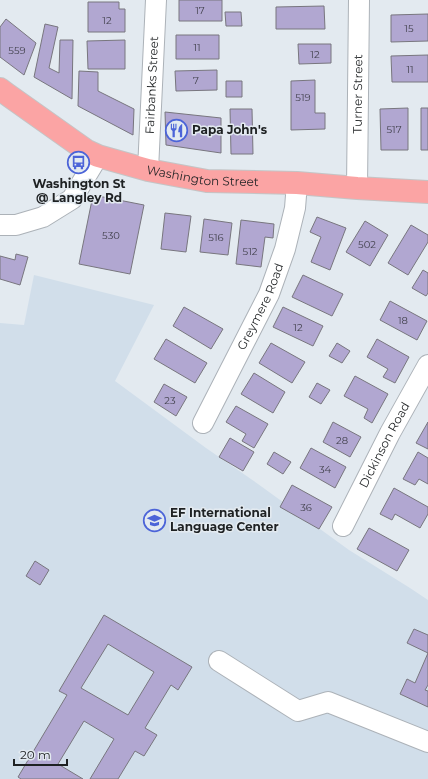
<svg xmlns="http://www.w3.org/2000/svg" width="428" height="779" viewBox="0 0 428 779" font-family="Montserrat,sans-serif">
  <rect width="100%" height="100%" fill="#e3eaf0"/>
  <!-- built -->
  <path fill="#d1deea" d="M34,275L154,305L115,381L206,448L258,484L349,550L410,588L428,600V779H0V323L24,325Z"/>
  <!-- building -->
  <path fill="#b1a7d1" stroke="#78767e" fill-rule="evenodd" d="M179,0H222V21H179Z
    M88,2H119V9H125V32H88Z
    M324,6L325,29H276V7Z
    M225,12H241L242,26H226Z
    M428,14V41L391,42V15Z
    M6,19L36,43L24,75L0,57V27Z
    M45,24L58,27L49,68L59,73L60,40H73L72,99L34,77Z
    M176,35H219V59H176Z
    M125,40V69H88L87,41Z
    M298,44H331V63L299,64Z
    M428,55V82H392L391,56Z
    M217,70V90L176,91L175,71Z
    M79,71L98,72V91L134,109L133,135L78,106Z
    M315,80V113H325V129L291,130V81Z
    M226,81H242V97H226Z
    M408,108V150H381L380,109Z
    M421,108H428V150H421Z
    M230,109H252L253,154H231Z
    M165,112L221,118V153L166,145Z
    M93,195L144,205L130,274L79,264Z
    M165,213L191,216L186,252L161,249Z
    M317,217L346,228L330,270L311,262L321,237L310,232Z
    M204,219L232,223L228,255L200,252Z
    M241,220L274,224L273,238L265,237L261,267L236,264Z
    M365,221L388,235L370,266L346,252Z
    M411,225L428,235V242L408,275L388,263Z
    M16,254L28,257L20,285L0,279V256L15,260Z
    M423,270L428,273V293L426,296L412,288Z
    M303,275L343,294L332,316L292,297Z
    M390,301L427,321L417,340L380,320Z
    M184,307L223,329L211,349L173,326Z
    M283,307L323,326L313,346L273,327Z
    M166,339L207,363L195,383L154,359Z
    M377,339L409,357L395,383L383,377L388,369L367,357Z
    M271,343L305,362L292,383L259,363Z
    M337,343L350,351L342,363L329,356Z
    M254,373L285,392L273,413L241,394Z
    M355,376L388,394L372,423L364,418L368,409L344,396Z
    M317,383L330,390L321,404L309,397Z
    M164,384L187,397L176,416L154,402Z
    M236,406L268,424L254,448L242,441L246,434L226,422Z
    M333,422L361,437L350,457L323,442Z
    M428,422V449L416,443Z
    M230,438L254,452L243,471L219,457Z
    M311,448L346,467L335,488L300,468Z
    M274,452L291,462L283,474L267,464Z
    M418,452L428,458V484L419,479L415,485L403,479Z
    M292,485L332,507L319,529L280,507Z
    M394,488L428,507V514L420,528L395,514L392,520L380,514Z
    M369,528L409,550L397,571L357,549Z
    M35,561L49,570L40,585L26,576Z
    M104,615L192,667L178,690L171,685L145,728L157,735L144,756L135,751L118,779H90L114,739L84,721L58,764L83,779H21L18,777L67,695L59,691ZM108,644L154,672L128,715L81,688Z
    M414,629L428,635V653L407,643Z
    M428,653V685L425,690L428,691V707L400,694L407,679L415,683Z"/>
  <g fill="none" stroke-linecap="round" stroke-linejoin="round">
    <defs>
      <g id="minor">
        <path id="s1" d="M148,170L156,0"/>
        <path id="s2" d="M357,188L359,0"/>
        <path d="M0,225H16L43,217L72,199L98,156"/>
        <path id="s3" d="M203,423L269,294L285,249L295,208L297,183"/>
        <path id="s4" d="M343,526L390,433L428,365"/>
        <path d="M219,661L298,711L328,702L428,742"/>
      </g>
      <g id="major">
        <path id="s5" d="M0,89L8,95L87,151L98,156L148,170L207,181L297,183L357,188L428,192"/>
      </g>
    </defs>
    <!-- minor casing -->
    <use href="#minor" stroke="#acb2b8" stroke-width="22"/>
    <!-- major casing -->
    <use href="#major" stroke="#c4c5c6" stroke-width="24"/>
    <!-- minor -->
    <use href="#minor" stroke="#fff" stroke-width="20"/>
    <!-- major -->
    <use href="#major" stroke="#fba4a4" stroke-width="22"/>
  </g>
  <!-- icons -->
  <defs>
    <symbol id="restaurant-ring" viewBox="-11 -11 22 22"><circle r="9.5" fill="#e3eaf0" stroke="#4c64d8" stroke-width="1.5"/><path d="M-5-6h1v4h1v-4h1v4h1v-4h1v5L-1.5 .5V6h-2V.5L-5-1ZM5-6V6H3V1.5H1.5Q1.5-4 5-6Z" fill="#4c64d8"/></symbol>
    <symbol id="bus-ring" viewBox="-11 -11 22 22"><circle r="9.5" fill="#e3eaf0" stroke="#4c64d8" stroke-width="1.5"/><path d="M-5-6H5V4H4V6H2V4H-2V6H-4V4H-5ZM-3.5-4V0h7V-4ZM-3.5 1.2v1.5H-2V1.2ZM2 1.2v1.5H3.5V1.2Z" fill="#4c64d8"/></symbol>
    <symbol id="school-ring" viewBox="-11 -11 22 22"><circle r="9.5" fill="#e3eaf0" stroke="#4c64d8" stroke-width="1.5"/><path d="M0-5L7-2L0 1L-7-2ZM-4 1L0 2.5L4 1V4Q0 6-4 4Z" fill="#4c64d8"/></symbol>
  </defs>
  <g fill-rule="evenodd">
    <use href="#restaurant-ring" x="164" y="118" width="25" height="25"/>
    <use href="#bus-ring" x="66" y="150" width="25" height="25"/>
    <use href="#school-ring" x="142" y="508" width="25" height="25"/>
  </g>
  <g text-anchor="middle" stroke-width="3" stroke-linejoin="round" paint-order="stroke">
    <!-- number labels -->
    <g font-size="10" fill="#43424e">
      <text x="200" y="14">17</text>
      <text x="107" y="24">12</text>
      <text x="409" y="32">15</text>
      <text x="197" y="51">11</text>
      <text x="17" y="54">559</text>
      <text x="315" y="58">12</text>
      <text x="410" y="73">11</text>
      <text x="196" y="84">7</text>
      <text x="303" y="101">519</text>
      <text x="394" y="133">517</text>
      <text x="111" y="239">530</text>
      <text x="216" y="241">516</text>
      <text x="367" y="248">502</text>
      <text x="250" y="255">512</text>
      <text x="403" y="324">18</text>
      <text x="298" y="331">12</text>
      <text x="170" y="404">23</text>
      <text x="342" y="444">28</text>
      <text x="325" y="473">34</text>
      <text x="306" y="511">36</text>
    </g>
    <!-- street labels -->
    <g font-size="12" fill="#1e2123" stroke="#e3eaf0">
      <text dy="4" stroke="none"><textPath href="#s1" startOffset="85">Fairbanks Street</textPath></text>
      <text dy="4" stroke="none"><textPath href="#s2" startOffset="94">Turner Street</textPath></text>
      <text dy="4" stroke="none"><textPath href="#s5" startOffset="226">Washington Street</textPath></text>
      <text dy="4" stroke="none"><textPath href="#s3" startOffset="130">Greymere Road</textPath></text>
      <text dy="4" stroke="none"><textPath href="#s4" startOffset="91">Dickinson Road</textPath></text>
    </g>
    <!-- poi labels -->
    <g font-size="12" font-weight="bold" fill="#1e2123" stroke="#e3eaf0" text-anchor="start">
      <text x="192" y="134">Papa John's</text>
      <text x="79" y="188" text-anchor="middle">Washington St<tspan x="79" dy="14">@ Langley Rd</tspan></text>
      <text x="170" y="517">EF International<tspan x="170" dy="14">Language Center</tspan></text>
    </g>
  </g>
  <!-- scale -->
  <path d="M14 759v6h53v-6" fill="none" stroke="#1e2123" stroke-width="2"/>
  <text x="20" y="759" font-size="12" fill="#1e2123" stroke="#e3eaf0" stroke-width="3" paint-order="stroke">20 m</text>
</svg>
